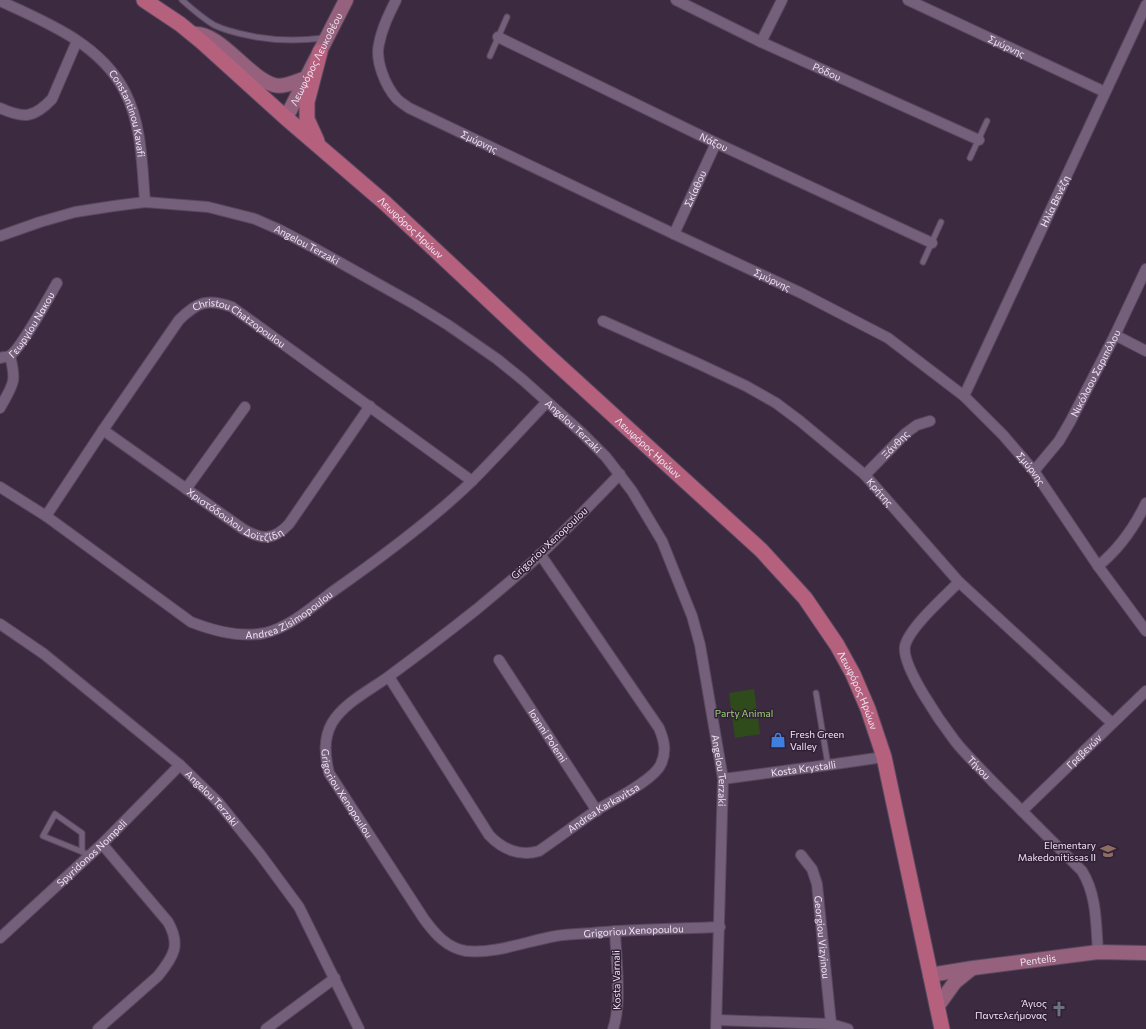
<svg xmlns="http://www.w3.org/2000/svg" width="1146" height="1029" viewBox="0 0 1146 1029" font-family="Commissioner,sans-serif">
  <rect width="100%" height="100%" fill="#3c2a41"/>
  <!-- green -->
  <path fill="#2f4b1b" d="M754,689L760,734L735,738L729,693Z"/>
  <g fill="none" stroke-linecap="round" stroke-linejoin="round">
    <defs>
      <path id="lane" d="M182,0C192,9 202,18 214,25C228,32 241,34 256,37C279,41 300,41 323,38
        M490,56L507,17
        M970,158L987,121
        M923,262L941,222
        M816,693L828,765
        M82,852V833L55,814L43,836L90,855"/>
      <g id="street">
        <path id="s1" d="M396,0C389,14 382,28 379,44C375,60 385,86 397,99C400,102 405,105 409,108L674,234L801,293L888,338L964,396L1003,435L1034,471L1098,566L1146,631"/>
        <path id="s2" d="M676,0L761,42L979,140"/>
        <path id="s3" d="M908,0L1105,92"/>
        <path id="s4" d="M0,1C46,22 101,44 125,92C142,125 142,166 145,202"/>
        <path id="s5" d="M498,37L716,143L932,243"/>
        <path d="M761,42L782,0"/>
        <path d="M0,108C24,119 34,118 52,99L77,41"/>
        <path id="s6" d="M674,234L716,143"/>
        <path id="s7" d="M0,236L40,222L75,212L114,206L145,202L208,207L255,219L280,230L314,248L414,304L448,325L497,359L523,380L582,433L606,457L632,491L662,541L692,616L700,645L723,779L716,1029"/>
        <path id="s8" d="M603,321L697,363L746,386L776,403L800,421L865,475L959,582L1112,723"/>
        <path d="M1115,335L1146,351"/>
        <path id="s9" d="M0,358C3,357 7,357 9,356C19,352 50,295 57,283"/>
        <path id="s10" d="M964,396L1146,5"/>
        <path d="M0,408C13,384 17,383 10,356"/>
        <path id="s11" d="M103,430L243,529C262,540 273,541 289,524L370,406"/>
        <path id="s12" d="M1034,471L1059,441L1070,422L1115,335L1146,269"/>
        <path id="s13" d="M620,474C594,501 568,528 541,554C521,573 498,591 477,609C448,632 418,655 388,677C370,690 344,703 332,723C323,739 325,756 329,773L424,919C435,934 447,948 466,951C496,954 527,941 556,936C568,934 580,934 592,933C635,929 677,929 720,927"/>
        <path id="s14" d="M865,475L906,433L917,425L930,421"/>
        <path id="s15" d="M0,487L46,516L191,622C214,631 240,638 265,633C290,627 312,607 332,592C379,559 431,521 472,481C498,455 522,428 547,402"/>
        <path d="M186,489L245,407"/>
        <path id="s16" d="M46,516L103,430L179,320C197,302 208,298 232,307L472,481"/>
        <path d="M1098,566C1119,549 1134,528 1146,503"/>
        <path id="s17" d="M959,582C945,596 909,628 905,646C901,666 942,724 955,741C966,755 980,768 992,781C1022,811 1052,841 1082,871C1097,895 1096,925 1098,952"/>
        <path id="s18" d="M0,624L44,654L180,765L218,802L260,854L299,907L359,1029"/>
        <path id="s19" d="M499,660L597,811"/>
        <path id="s20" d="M389,677L489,835C502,849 520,857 539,851C559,837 578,823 597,810C613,800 654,780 661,764C667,751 664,740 659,728L540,554"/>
        <path id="s21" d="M723,779L828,765L884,757"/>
        <path id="s22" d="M1022,811L1146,691"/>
        <path id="s23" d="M801,855L812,869L817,884L831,1024"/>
        <path id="s24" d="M0,938L102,844L180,765"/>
        <path d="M717,1020L831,1024L848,1029"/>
        <path d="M98,1029L158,976C174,956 181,945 168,922L102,844"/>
        <path d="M266,1029L335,978"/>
        <path d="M613,1029C622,1004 616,959 615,931"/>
      </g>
      <g id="secondary">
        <path d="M192,34C219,30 248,78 274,85C283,88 297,81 306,78"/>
        <path id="s25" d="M286,118L346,0"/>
        <path id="s26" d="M930,975L973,968L1098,952L1146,953"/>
        <path d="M937,1007L955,982L971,969"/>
      </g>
      <g id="primary">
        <path id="s27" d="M144,0L180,24L202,42L286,118L385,203L544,352L761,550L805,598L837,645L853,674L868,709L884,757L942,1029"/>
        <path d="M317,141L307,119V102L320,52"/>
      </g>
    </defs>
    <!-- lane casing -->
    <use href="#lane" stroke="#58485d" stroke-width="7"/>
    <!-- street casing -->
    <use href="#street" stroke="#58485d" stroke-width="12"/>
    <!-- secondary casing -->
    <use href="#secondary" stroke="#58485d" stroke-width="16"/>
    <!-- primary casing -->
    <use href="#primary" stroke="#58485d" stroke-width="17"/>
    <!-- lane -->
    <use href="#lane" stroke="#75607b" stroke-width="5"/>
    <!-- street -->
    <use href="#street" stroke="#75607b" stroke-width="10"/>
    <!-- secondary -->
    <use href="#secondary" stroke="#95617c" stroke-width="14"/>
    <!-- primary -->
    <use href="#primary" stroke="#b5617e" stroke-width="15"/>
  </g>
  <!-- icons -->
  <defs>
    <symbol id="shop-bare" viewBox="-9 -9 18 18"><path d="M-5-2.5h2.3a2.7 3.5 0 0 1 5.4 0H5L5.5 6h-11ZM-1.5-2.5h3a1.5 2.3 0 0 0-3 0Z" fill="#3f7fe0" stroke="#322037" stroke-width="2.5" paint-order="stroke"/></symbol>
    <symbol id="school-bare" viewBox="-9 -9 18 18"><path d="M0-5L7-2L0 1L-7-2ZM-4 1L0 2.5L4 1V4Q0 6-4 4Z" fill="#8d6e63" stroke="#322037" stroke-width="2.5" paint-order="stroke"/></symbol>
    <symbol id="church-bare" viewBox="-9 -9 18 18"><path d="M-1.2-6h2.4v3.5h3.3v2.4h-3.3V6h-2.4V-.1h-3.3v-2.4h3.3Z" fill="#6b7280" stroke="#322037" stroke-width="2.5" paint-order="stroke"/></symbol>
  </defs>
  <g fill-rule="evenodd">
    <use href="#shop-bare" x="767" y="729" width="22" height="22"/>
    <use href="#school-bare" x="1097" y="840" width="22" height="22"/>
    <use href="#church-bare" x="1048" y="998" width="22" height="22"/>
  </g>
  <g text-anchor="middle" stroke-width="3" stroke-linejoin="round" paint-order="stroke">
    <!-- street labels -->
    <g font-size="10" fill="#efe3f2" stroke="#322037">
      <text dy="4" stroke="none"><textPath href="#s3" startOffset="109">Σμύρνης</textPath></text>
      <text dy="4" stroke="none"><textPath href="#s25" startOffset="66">Λεωφόρος Λευκοθέου</textPath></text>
      <text dy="4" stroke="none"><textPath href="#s2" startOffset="167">Ρόδου</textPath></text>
      <text dy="4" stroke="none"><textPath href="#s4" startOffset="179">Constantinou Kavafi</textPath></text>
      <text dy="4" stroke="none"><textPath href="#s1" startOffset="200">Σμύρνης</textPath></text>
      <text dy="4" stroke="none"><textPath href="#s5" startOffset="240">Νάξου</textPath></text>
      <text dy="4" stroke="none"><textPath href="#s6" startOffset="50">Σκίαθου</textPath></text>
      <text dy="4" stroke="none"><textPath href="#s10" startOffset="215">Ηλία Βενέζη</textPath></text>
      <text dy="4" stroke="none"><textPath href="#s27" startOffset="351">Λεωφόρος Ηρώων</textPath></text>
      <text dy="4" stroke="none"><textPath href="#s7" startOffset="319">Angelou Terzaki</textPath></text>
      <text dy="4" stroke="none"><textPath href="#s1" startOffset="524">Σμύρνης</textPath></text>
      <text dy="4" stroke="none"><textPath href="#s9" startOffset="48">Γεωργίου Νακου</textPath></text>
      <text dy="4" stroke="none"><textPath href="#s16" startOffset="308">Christou Chatzopoulou</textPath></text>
      <text dy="4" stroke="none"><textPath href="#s12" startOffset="116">Νικόλαου Σαριπόλου</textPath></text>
      <text dy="4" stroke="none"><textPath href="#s7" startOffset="643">Angelou Terzaki</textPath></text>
      <text dy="4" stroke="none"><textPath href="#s14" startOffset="43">Ξάνθης</textPath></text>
      <text dy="4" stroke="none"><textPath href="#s27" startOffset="675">Λεωφόρος Ηρώων</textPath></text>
      <text dy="4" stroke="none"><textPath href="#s1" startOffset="848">Σμύρνης</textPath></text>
      <text dy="4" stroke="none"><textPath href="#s8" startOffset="329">Κρήτης</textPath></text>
      <text dy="4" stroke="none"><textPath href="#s11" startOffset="159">Χριστόδουλου Δοϊτζίδη</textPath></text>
      <text transform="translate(549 543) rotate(-43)" y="4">Grigoriou Xenopoulou</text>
      <text dy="4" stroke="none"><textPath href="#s15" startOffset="339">Andrea Zisimopoulou</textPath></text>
      <text dy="4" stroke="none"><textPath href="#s27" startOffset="999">Λεωφόρος Ηρώων</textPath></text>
      <text dy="4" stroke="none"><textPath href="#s19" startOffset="90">Ioanni Polemi</textPath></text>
      <text dy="4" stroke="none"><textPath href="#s22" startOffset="86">Γρεβενών</textPath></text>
      <text dy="4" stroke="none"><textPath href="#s17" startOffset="229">Τήνου</textPath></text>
      <text dy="4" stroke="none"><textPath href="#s21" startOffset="81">Kosta Krystalli</textPath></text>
      <text dy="4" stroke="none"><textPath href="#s7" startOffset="1027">Angelou Terzaki</textPath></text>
      <text dy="4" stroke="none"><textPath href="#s13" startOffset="459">Grigoriou Xenopoulou</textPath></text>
      <text dy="4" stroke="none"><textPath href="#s18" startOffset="275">Angelou Terzaki</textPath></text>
      <text dy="4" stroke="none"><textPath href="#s20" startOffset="320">Andrea Karkavitsa</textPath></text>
      <text dy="4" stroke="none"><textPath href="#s24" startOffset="125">Spyridonos Nompeli</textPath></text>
      <text dy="4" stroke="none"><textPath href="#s13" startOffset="831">Grigoriou Xenopoulou</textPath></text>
      <text dy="4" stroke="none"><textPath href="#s23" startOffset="87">Georgiou Vizyinou</textPath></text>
      <text dy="4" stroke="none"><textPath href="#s26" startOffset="109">Pentelis</textPath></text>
      <text transform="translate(616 980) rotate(-91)" y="4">Kosta Varnali</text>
    </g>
    <!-- park labels -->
    <g font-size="10" fill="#98d371" stroke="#322037">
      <text x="744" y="717">Party Animal</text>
    </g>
    <!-- poi labels -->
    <g font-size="10" fill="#efe3f2" stroke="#322037" text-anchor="end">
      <text x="790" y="738" text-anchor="start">Fresh Green<tspan x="790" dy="12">Valley</tspan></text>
      <text x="1096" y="849">Elementary<tspan x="1096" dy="12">Makedonitissas II</tspan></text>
      <text x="1047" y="1007">Άγιος<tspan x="1047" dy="12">Παντελεήμονας</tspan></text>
    </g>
  </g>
</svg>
